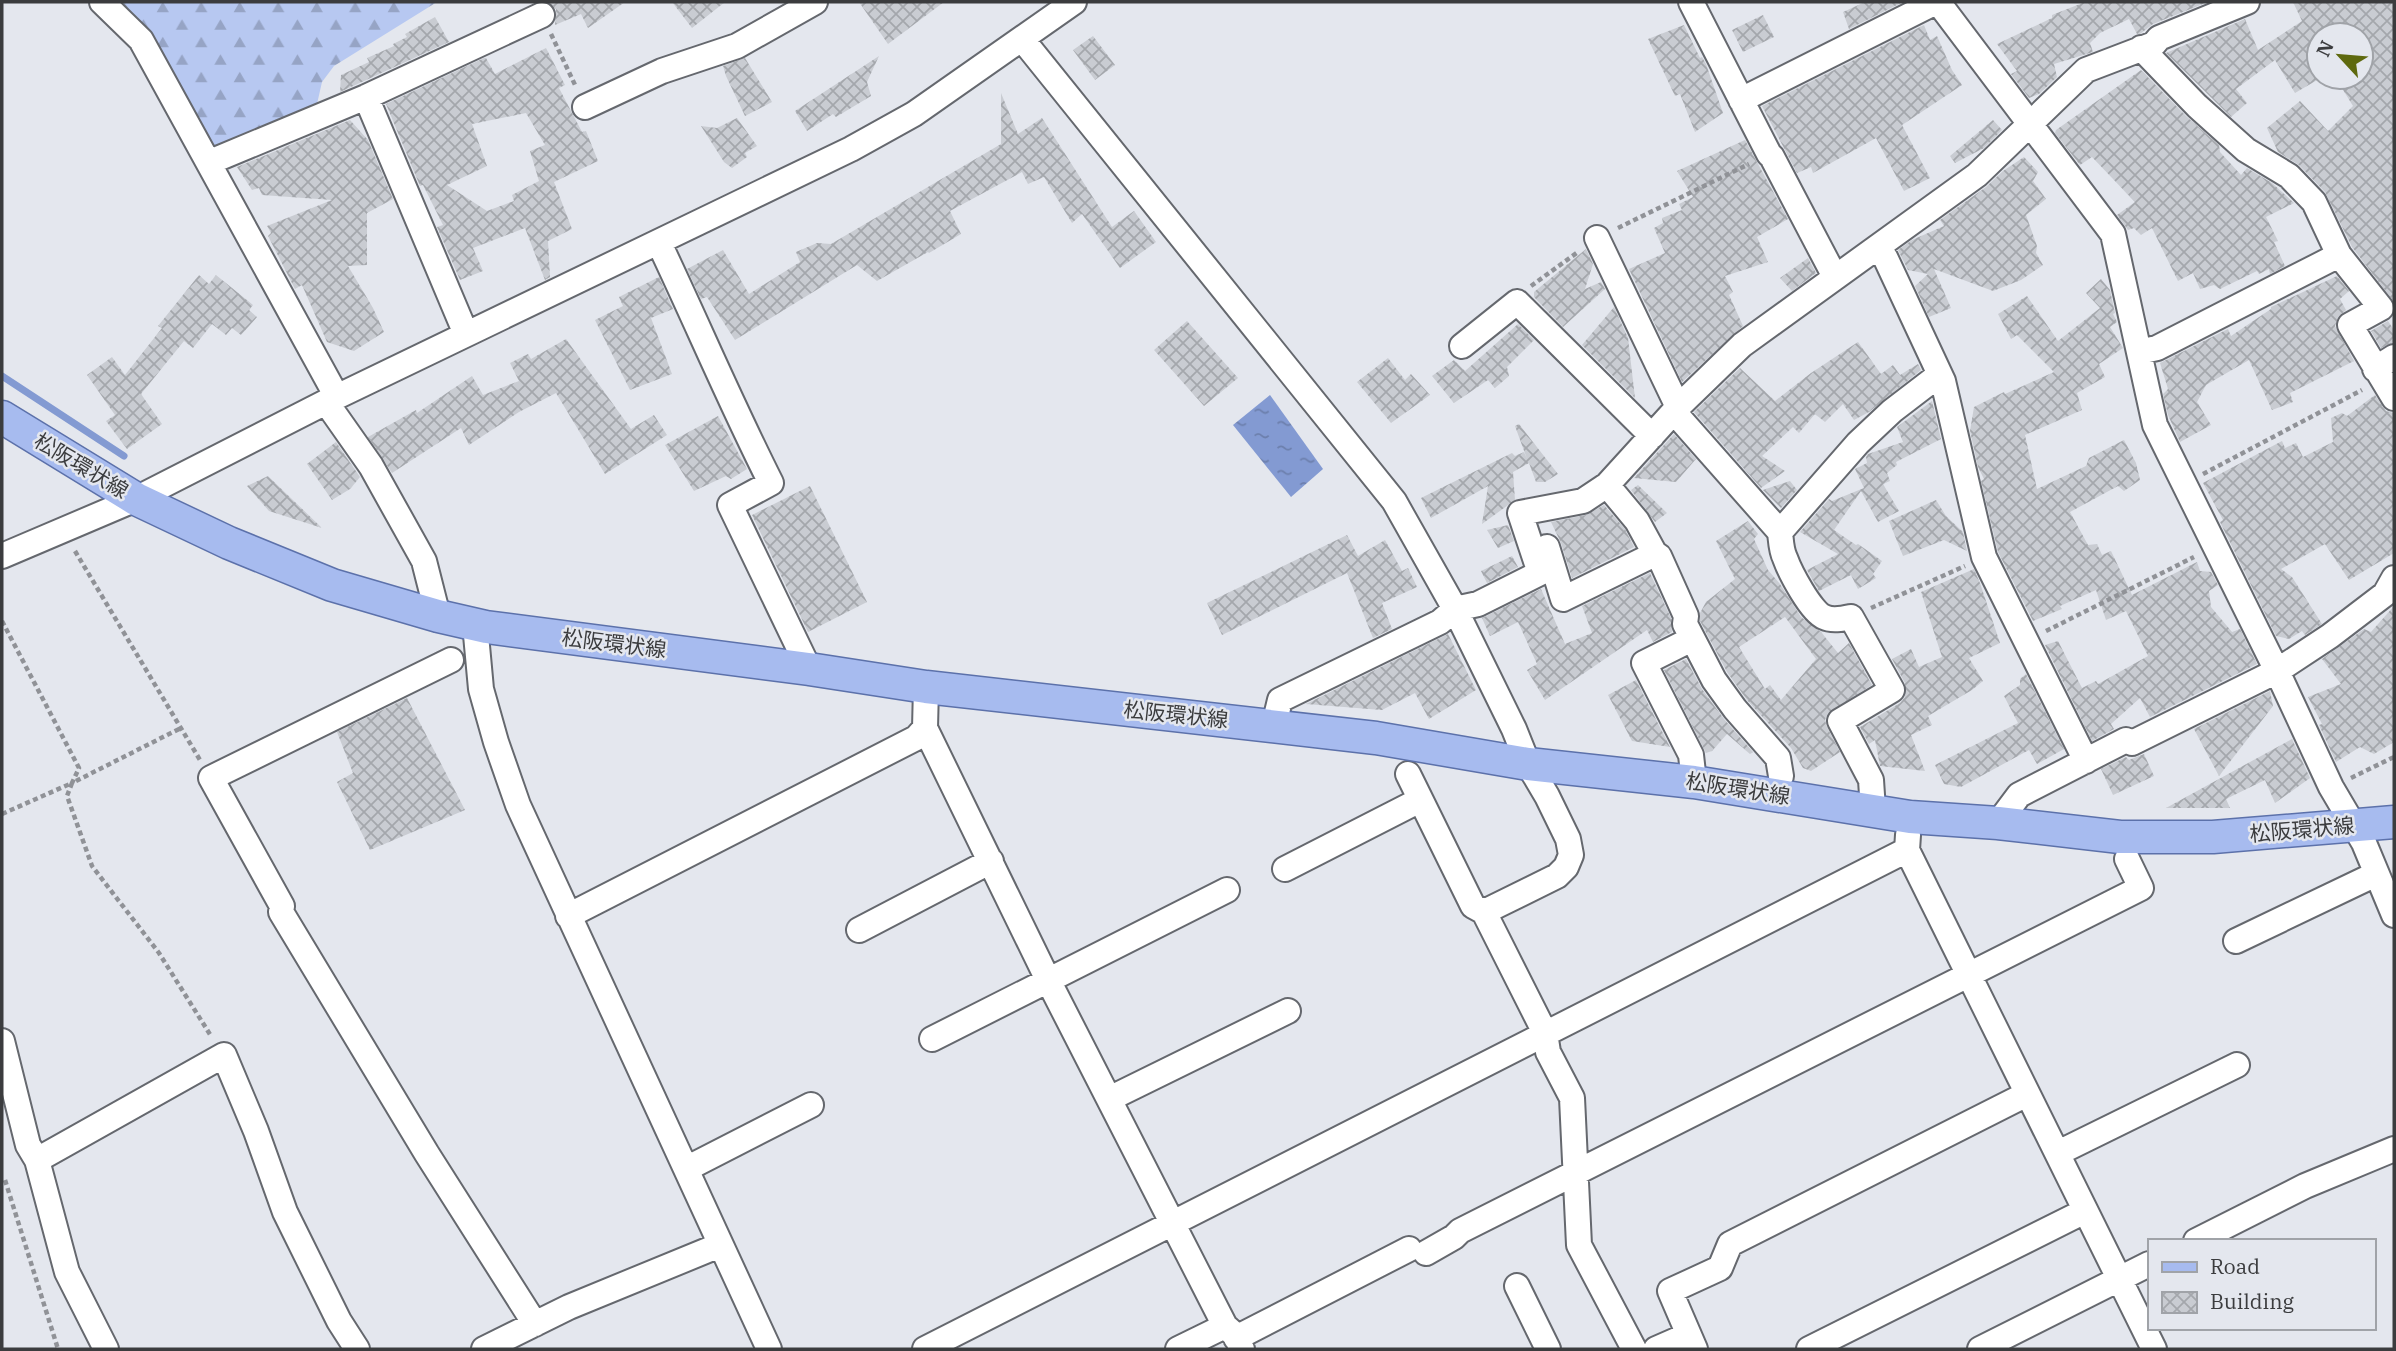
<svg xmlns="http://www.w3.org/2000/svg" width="2396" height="1351" viewBox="0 0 2396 1351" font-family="'IBM Plex Serif','Noto Sans JP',serif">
  <defs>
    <pattern id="forest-firs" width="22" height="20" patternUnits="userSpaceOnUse" patternTransform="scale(1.75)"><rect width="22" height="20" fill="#b7c8f1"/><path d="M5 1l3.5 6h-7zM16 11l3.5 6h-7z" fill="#96a4c5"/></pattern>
    <pattern id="water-ripples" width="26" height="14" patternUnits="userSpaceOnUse" patternTransform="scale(1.75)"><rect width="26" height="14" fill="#839ad2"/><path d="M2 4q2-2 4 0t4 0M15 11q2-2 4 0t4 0" fill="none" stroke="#6c7fac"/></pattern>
    <pattern id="building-cross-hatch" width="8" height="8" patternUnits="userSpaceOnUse" patternTransform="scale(1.75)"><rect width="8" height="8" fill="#c9ccd2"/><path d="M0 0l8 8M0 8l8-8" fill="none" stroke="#a4a7ac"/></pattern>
  </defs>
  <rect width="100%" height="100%" fill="#e4e7ee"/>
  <!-- forest -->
  <path fill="url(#forest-firs)" d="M122,2H437L334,66L322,82L317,104L310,112L221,149L212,145L145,32Z"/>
  <!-- water -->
  <path fill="url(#water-ripples)" d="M1270,395L1323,469L1291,497L1233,425Z"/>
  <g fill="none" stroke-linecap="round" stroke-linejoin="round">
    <!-- stream -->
    <path stroke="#839ad2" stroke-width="7" d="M2,376L124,456"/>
  </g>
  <!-- building -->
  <path fill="url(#building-cross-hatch)" fill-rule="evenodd" d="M548,2H625L588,28L581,14L555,25L556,9Z
    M672,2H725L692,28Z
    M859,2H944L888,44Z
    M1865,2H1903L1849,29L1843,12Z
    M2085,2H2208L2153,24L2140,34H2137L2129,19L2100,33L2090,43L2093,52L2054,64L2057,77L2039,94L2029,98L2011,74L2017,71L1997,44L2052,18V15Z
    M2293,2H2394V302L2352,247L2325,192L2299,165L2278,152L2267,128L2300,101L2328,131L2353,106L2335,77H2361V35H2319V79L2295,93L2275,60L2236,89L2247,103L2231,117L2166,53L2245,19L2258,50L2302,21Z
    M1763,15L1774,37L1743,52L1732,30Z
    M435,17L449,42L340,92L341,75L369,62L367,58L394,46L393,44L407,37L405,34Z
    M1684,25L1700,58L1702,57L1706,64L1723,113L1695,132L1680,94L1675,96L1648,39Z
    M1924,25L1930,40L1937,36L1952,70L1962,85L1902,125L1930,178L1904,191L1876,138L1813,173L1811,167L1797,173L1762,106Z
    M1093,36L1115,65L1095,80L1073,50Z
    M546,48L565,85L559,88L582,132L586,131L598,161L554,182L572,229L548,241L550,277L545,280L525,228L473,248L483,271L460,280L437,227L443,225L423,185L420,186L386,104L484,58H486L495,74ZM526,113L545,145L530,151L539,181L512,195L514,201L487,211L447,185L487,166L472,124Z
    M879,56L867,82L871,96L836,117L833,114L807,131L795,111Z
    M745,58L772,102L745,116L726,76L723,66Z
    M2141,70L2186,116L2219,145L2220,152L2241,175L2247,168L2272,183L2294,203L2266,217L2278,241L2274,242L2285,266L2270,274L2269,269L2259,274L2257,271L2220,289L2214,285L2200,289L2193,273L2178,281L2152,228L2141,235L2134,228L2128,230L2117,215L2135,202L2092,157L2080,165L2055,133L2056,130Z
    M1001,93L1018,134L1042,118L1112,227L1134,211L1156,242L1120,268L1082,214L1072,223L1044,177L1028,184L1022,172L950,211L961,234L929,253L928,252L877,281L857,265L735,340L707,297L701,299L687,269L723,250L749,294L800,262L796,252L817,243L831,244L1001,144Z
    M737,118L757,146L745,153L747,157L732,168L724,162L701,126L717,128Z
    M350,120L368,140L393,199L367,213V265L348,266L373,308L384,332L354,351L327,342L302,285L295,289L268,236L271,233L267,226L332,200L262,195L259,188L252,190L237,167Z
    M1993,120L2002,130L1984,148L1955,163L1950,156Z
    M1745,140L1788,219L1757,237L1768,262L1725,276L1733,292L1729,295L1743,326L1682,382L1629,269L1665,253L1654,228L1663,223L1662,218L1682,210L1679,204L1693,197L1677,171Z
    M2024,157L2038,172L2033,181L2046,199L2026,215L2037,246L2036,253L2043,265L2021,280L1993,291L1934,269L1951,308L1929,317L1915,286L1928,274L1908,270L1898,250L1912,240L1944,226L1940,220L1986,187L2003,171Z
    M1586,249L1593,264L1585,289L1601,282L1605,289L1563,327L1534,297V292Z
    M1808,258L1816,273L1792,291L1780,278Z
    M199,275L209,284L216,275L253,305L249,310L257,317L241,335L232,328L226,335L212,324L193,348L184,341L141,394L162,424L127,449L106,421L115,415L87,375L112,357L125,375L162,328L158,326Z
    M2337,276L2349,291L2340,299L2346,310L2338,317L2335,326L2354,361L2290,393L2293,402L2272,410L2249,360L2206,385L2197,402L2211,425L2180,442L2168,415L2163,394L2168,389L2160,363L2228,329L2231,336L2271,309V307Z
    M659,277L673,309L651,318L672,374L630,390L595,320L623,306L619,297Z
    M2101,279L2110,290L2115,313L2113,314L2117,322L2110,327L2123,348L2099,364L2105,377L2077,393L2082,410L2025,435L2037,489L2086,466L2089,458L2124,440L2136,463L2140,480L2124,491L2118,486L2070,512L2088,545L2097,544L2102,555L2111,551L2132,595L2197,562L2200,571L2211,572L2218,585L2209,591L2211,607L2232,632L2240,629L2257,664L2150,717L2140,698L2111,724L2114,729L2092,741L2045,645L2058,641L2082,688L2096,681L2098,684L2148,656L2126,611L2106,620L2096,590L2060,606L2062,609L2033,621L1998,552L1981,481L1984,479L1978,467L1970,431L1974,407L2004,392L2005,394L2054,372L2017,335L2011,339L1998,314L2027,296L2058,341L2100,308L2086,293Z
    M1614,307L1628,338L1635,398L1582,345Z
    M1187,321L1238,378L1204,406L1154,350Z
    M2388,321L2394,330V342L2381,348L2371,331Z
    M1518,324L1534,340L1507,367L1509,376L1495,388L1488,380L1454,403L1432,376L1454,360L1465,371Z
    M566,339L631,429L654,415L667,435L605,474L556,393L519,412L469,445L461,428L392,473L368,437L416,410L417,413L472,376L483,395L519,381L510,363L528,354L531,359Z
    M1858,342L1881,374L1893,365L1900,375L1918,364L1921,370L1869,412L1854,420L1843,404L1825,422L1815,414L1799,433L1793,427L1762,456L1785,471L1761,488L1694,412L1740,368L1775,401L1811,373Z
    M1388,358L1405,380L1411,374L1430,395L1391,423L1357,382Z
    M2375,395L2386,411L2394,413V553L2349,580L2325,544L2281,569L2292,577L2322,624L2305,635L2302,631L2289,639L2276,636L2220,522L2223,520L2203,483L2282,441L2285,448L2296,443L2303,457L2333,442L2331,418L2342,413L2347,416Z
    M1932,401L1941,439L1896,462L1897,465L1887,473L1890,481L1883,484L1899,511L1878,522L1861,491L1834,530L1856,545L1858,544L1882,561L1873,574L1876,578L1858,589L1851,575L1819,591L1807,570L1838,554L1800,532L1829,499L1832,501L1864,488L1855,469L1867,463L1866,457L1868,454L1903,442L1897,427Z
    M718,416L747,469L731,479L726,476L694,491L665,445Z
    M1519,424L1558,474L1545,482H1536L1529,463L1513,472L1515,500L1482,524L1488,486L1431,518L1421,498L1512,453L1515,456L1524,452L1527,459L1515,426Z
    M1674,434L1696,459L1676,482L1634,478Z
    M336,442L360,477L350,489L332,500L307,464Z
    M268,476L322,528L269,511L247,486Z
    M1790,481L1797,490L1781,508L1763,490Z
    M1638,485L1667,513L1655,522L1631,490Z
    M810,486L867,602L808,632L752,515Z
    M1936,500L1946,516L1963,532L1967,551L1944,540L1903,556L1889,521Z
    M1604,505L1625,529L1634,547L1572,578L1561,543L1551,522L1586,515Z
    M1748,521L1758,534L1754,539L1768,570L1780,584L1801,617L1821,632L1838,653L1849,643L1872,685L1828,713L1825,720L1827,727L1840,752L1811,771L1803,768L1791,748L1747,700L1727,672L1700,621V613L1706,602L1735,579L1716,541ZM1785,617L1816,659L1781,700L1770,685L1765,689L1739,647Z
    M1508,525L1514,541L1498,548L1487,530Z
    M1347,535L1358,556L1385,540L1402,571L1408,568L1417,587L1382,603L1392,629L1373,638L1347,573L1222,635L1207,603Z
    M1512,556L1518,567L1487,583L1481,571Z
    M1974,569L1980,583L2000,643L1969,658L1983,681L1972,690L1928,716L1932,725L1911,735L1925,771L1880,766L1875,740L1869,744L1860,727L1900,703L1905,697V683L1892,659L1911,649L1919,667L1942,657L1921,592Z
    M1650,573L1671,618L1672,632L1653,642L1647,630L1545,700L1527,670L1537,664L1518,622L1490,636L1482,618L1541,589L1565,644L1592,633L1582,606Z
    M2394,606V742L2374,754L2360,747L2336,762L2319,725L2322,724L2308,697L2341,684L2322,659L2364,629L2371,632Z
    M1448,634L1476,690L1429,719L1415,693L1382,710L1306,704Z
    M1686,659L1702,689L1724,719L1753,752L1750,754L1727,734L1712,751L1706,753L1664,670Z
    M2026,674L2064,749L2037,764L2029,750L1961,787L1944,784L1935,765L2018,723L2004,696L2020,685V679Z
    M1636,680L1670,747L1632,741L1608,695Z
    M2270,691L2273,706L2219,776L2194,729Z
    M407,698L465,810L370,850L337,782L353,773L337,732Z
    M2292,739L2310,778L2275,803L2265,780L2226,799L2230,808H2166Z
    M2144,754L2154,776L2113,795L2101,769L2126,757L2129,760Z"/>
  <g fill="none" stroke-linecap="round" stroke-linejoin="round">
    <defs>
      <path id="minor" d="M102,2L141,40L337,397
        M1691,2L1769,154L1772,157L1835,277
        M1938,2L2113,234L2155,425L2277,671L2331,787L2364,843L2394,915
        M1022,39L1394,501L1455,609L1514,729L1528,764L1547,796L1568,839L1571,855L1566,867L1557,876L1484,912
        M2141,48L2197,106L2246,150L2289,176L2314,202L2339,255L2381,308L2350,325L2394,398
        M366,97L466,334
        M1741,100L1936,2
        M585,107L662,71L737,46L815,2
        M210,162L366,97L542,15
        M1597,238L1678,407
        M659,243C697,323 731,404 771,483L730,505L809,669
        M1875,250L1885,257L1943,381L1984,557L2086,761
        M1462,346L1517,302L1652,436
        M2139,352L2157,348L2339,255
        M2375,369L2394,357
        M326,402L371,466L424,561L438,616
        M1674,412L1780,532L1858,443L1892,411L1939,375
        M1780,532C1781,540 1781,550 1785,558C1790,572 1811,612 1824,617C1832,621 1842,619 1851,617L1892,690L1840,721L1871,780L1873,810
        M1547,547L1563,599L1655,554
        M2,556L136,499L326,402L851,149L914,114L1074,2
        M475,624L481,689L496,742L518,805L769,1349
        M1692,639L1644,663L1691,755L1694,782
        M451,660L211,778L282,906L281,912L427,1154L535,1324
        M926,687L925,728L1048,980L1225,1326L1235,1335L1242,1349
        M1274,725L1280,700L1440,622L1455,609L1478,604L1540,573L1520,513L1583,501L1607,485
        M1408,774L1473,906L1484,912L1545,1033L1548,1052L1572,1098L1579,1245L1634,1349
        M1781,776L1778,758L1735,709L1714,680L1685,624L1686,616L1659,556L1655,554L1637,521L1607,485L1678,407L1742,345L1977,175L2086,70L2154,44L2159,38L2247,2
        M1998,823L2019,795L2126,740L2132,743L2277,671L2330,636L2385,594L2394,578
        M1908,835L1907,850L2154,1349
        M1285,869L1420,800
        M568,916L916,738L925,728
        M859,930L991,861
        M2236,941L2376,874
        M932,1039L1227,890
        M2,1041L28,1145L37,1160L67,1272L106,1349
        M1109,1099L1288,1011
        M2058,1153L2237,1065
        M37,1160L224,1055L256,1131L285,1212L339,1321L357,1349
        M686,1169L811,1105
        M2196,1241L2305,1186L2394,1149
        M1426,1253L1454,1237L1460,1231L2141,888L2127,859
        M1517,1286L1548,1349
        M1236,1338L1409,1249
        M484,1349L569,1307L720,1245
        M925,1349L1907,850
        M1178,1349L1225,1326
        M1656,1349L1688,1335
        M1695,1349L1670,1291L1720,1268L1730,1244L2027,1094
        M1809,1349L2085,1211
        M1980,1349L2149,1264"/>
      <path id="major" d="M2,417L136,499L229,543L332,585L438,616L486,627L809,669L926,687L1376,738L1528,764L1694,782L1910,817L1998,823L2120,837H2213L2394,822"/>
    </defs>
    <!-- minor casing -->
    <use href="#minor" stroke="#65686e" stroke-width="28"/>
    <!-- major casing -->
    <use href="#major" stroke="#5c71aa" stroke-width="35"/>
    <!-- path -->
    <path stroke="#909297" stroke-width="4.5" stroke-dasharray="5 3.5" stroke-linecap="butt" d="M551,34L576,87
      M1618,228L1749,164
      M1531,286L1578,252
      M2203,474L2362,390
      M75,551L200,760
      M1871,608L1965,566
      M2,621L79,768L72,783L181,728
      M2046,631L2194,557
      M2351,778L2394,757
      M2,814L72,783L67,796L92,866L159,953L211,1036
      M5,1180L58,1349"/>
    <!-- minor -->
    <use href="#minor" stroke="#fff" stroke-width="24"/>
    <!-- major -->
    <use href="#major" stroke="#a7bbef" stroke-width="32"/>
  </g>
  <g text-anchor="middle" stroke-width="5" stroke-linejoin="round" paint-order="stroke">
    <!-- street labels -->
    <g font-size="21" fill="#3b3c3e" stroke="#e4e7ee">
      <text transform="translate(81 466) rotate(31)" y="7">松阪環状線</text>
      <text transform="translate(614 644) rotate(7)" y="7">松阪環状線</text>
      <text transform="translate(1176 715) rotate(6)" y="7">松阪環状線</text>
      <text transform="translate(1738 789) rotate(9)" y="7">松阪環状線</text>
      <text transform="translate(2302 830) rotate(-5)" y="7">松阪環状線</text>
    </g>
  </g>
  <!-- border -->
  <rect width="2396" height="1351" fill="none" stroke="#3b3c3e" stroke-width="7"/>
  <!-- legend -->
  <rect x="2148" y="1239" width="228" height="91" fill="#e4e7ee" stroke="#a0a3a8" stroke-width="2"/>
  <rect x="2162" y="1262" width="35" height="10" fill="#a7bbef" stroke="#a0a3a8" stroke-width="2"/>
  <text x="2210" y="1274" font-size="21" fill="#3b3c3e">Road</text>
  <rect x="2162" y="1292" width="35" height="21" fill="url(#building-cross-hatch)" stroke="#a0a3a8" stroke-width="2"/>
  <text x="2210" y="1309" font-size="21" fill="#3b3c3e">Building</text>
  <!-- north arrow -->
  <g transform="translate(2340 56) rotate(296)"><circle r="33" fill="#e4e7ee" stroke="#a0a3a8" stroke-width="2"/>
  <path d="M0-5L12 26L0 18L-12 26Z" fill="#5e690e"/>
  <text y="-10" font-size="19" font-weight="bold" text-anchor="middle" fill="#3b3c3e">N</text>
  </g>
</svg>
